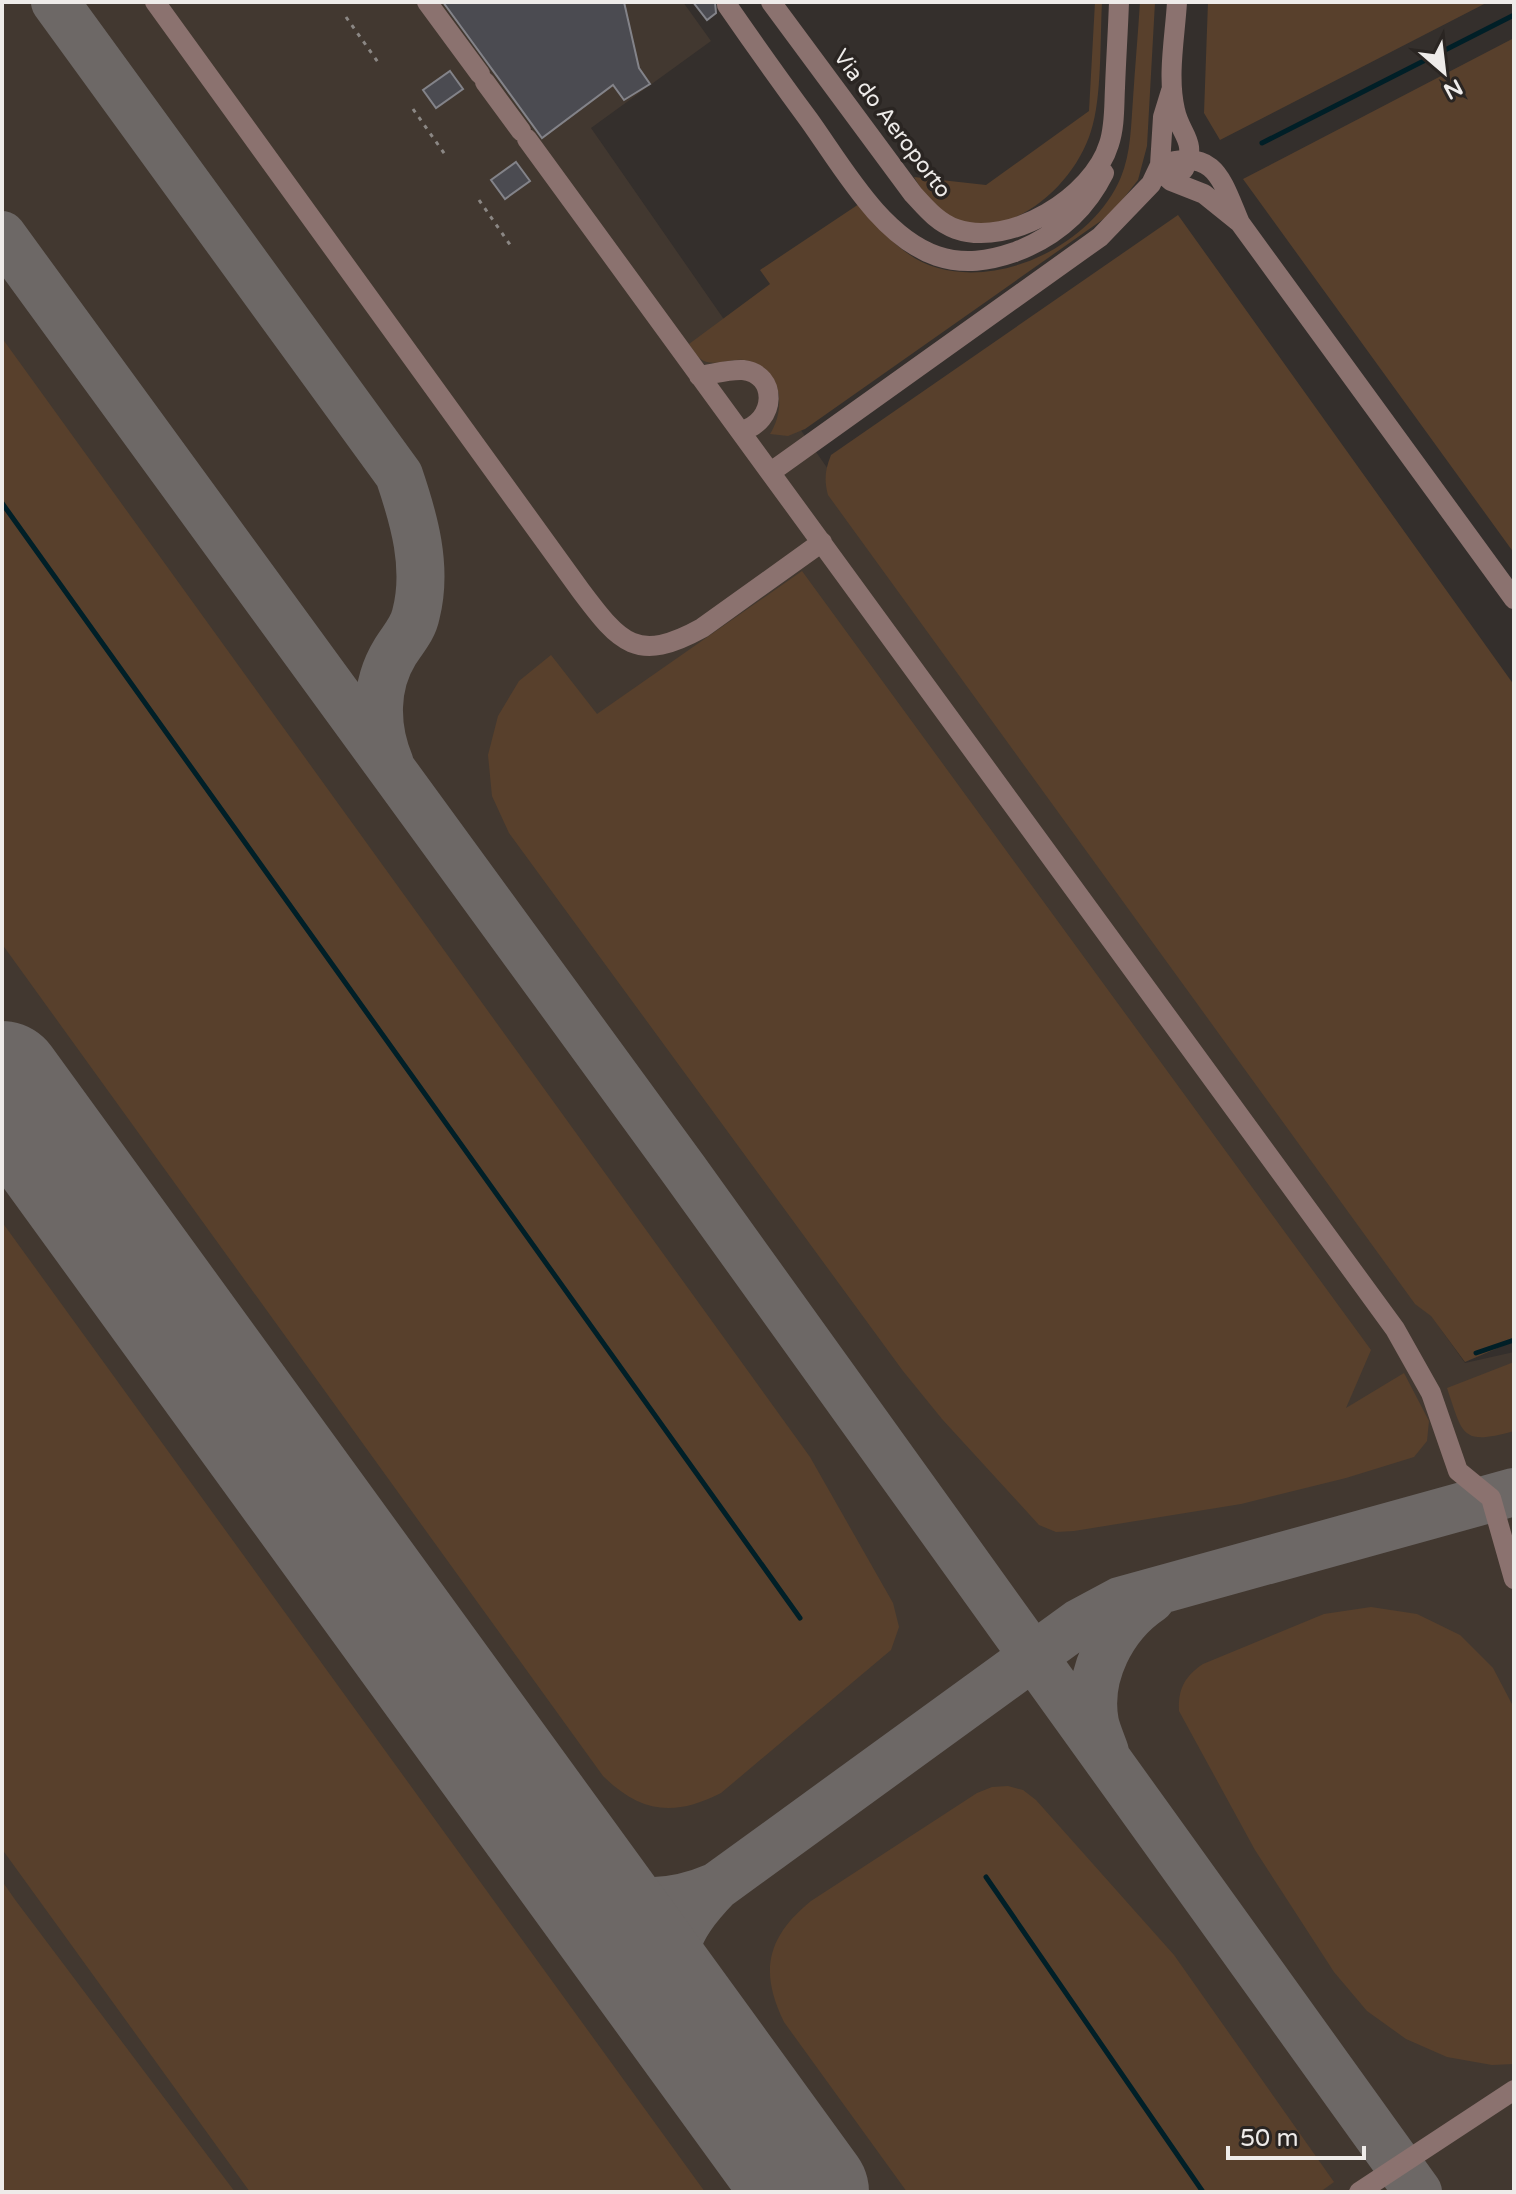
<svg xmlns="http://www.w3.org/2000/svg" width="1516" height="2194" viewBox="0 0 1516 2194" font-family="'Varela Round',sans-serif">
  <rect width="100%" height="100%" fill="#342f2c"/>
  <!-- built -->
  <path fill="#423830" d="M2,2H683L711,41L591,128L830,472L1465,1363L1514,1352V2192H207L2,1908Z"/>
  <!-- green -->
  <path fill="#58402c" d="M1095,2H1102C1100,39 1102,98 1091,131C1075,184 1013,241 955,221C937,215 923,192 914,177L986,185L1089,111Z
    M1140,2H1155L1147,146L1138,180L1112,213L805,429L788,436L770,434C787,407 782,366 744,360C732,358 719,365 707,362C698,360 694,351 689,344L770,284L760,270L859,204C881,230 904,259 938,268C1006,287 1094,242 1121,177C1131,153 1131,125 1133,99C1135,67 1138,34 1140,2Z
    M1208,2H1488L1220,140L1204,113Z
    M1514,38V553L1243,179Z
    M1178,215L1514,685V1341L1465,1362L1431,1316L1415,1304L828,495C824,480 825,470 831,455Z
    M2,338L810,1457L893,1603L899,1627L891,1650L721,1793C674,1817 641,1813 603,1776L2,944Z
    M802,571L1371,1350L1346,1408L1404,1373L1429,1421L1427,1441L1414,1457L1346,1478L1241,1504L1074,1531L1056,1532L1039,1525L942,1419L903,1371L509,833L492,796L488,755L498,716L519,681L551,655L597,714Z
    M2,1222L705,2192H250L2,1849Z
    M1514,1362V1431C1461,1446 1463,1435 1447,1388Z
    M1371,1607L1417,1614L1460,1635L1493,1668L1514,1708V2064L1492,2065L1447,2057L1406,2039L1367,2011L1334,1972L1255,1850L1179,1711C1178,1689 1185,1676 1203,1664L1324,1614Z
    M1008,1786L1023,1790L1036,1800L1174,1955L1334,2182L1320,2192H907L784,2022C759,1971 767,1937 811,1901L977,1793L992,1787Z
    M2,1881L16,1901L235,2192H2Z"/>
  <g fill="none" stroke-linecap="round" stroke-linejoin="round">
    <!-- stream -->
    <path stroke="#001f27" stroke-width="5" d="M1262,143L1514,15
      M2,503L800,1618
      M1476,1353L1514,1340
      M986,1877L1203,2192"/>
    <!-- taxiway -->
    <path stroke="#6d6866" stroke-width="48" d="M55,2L399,475C414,519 428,567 416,614C413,629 403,639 395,652C374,686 375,728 390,764
      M2,235L684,1170L1418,2192
      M1105,1752C1102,1743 1097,1732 1095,1723C1086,1676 1112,1625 1151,1599
      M565,1858C573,1865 580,1875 588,1881C626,1910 675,1904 717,1886
      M682,2019C665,1957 673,1932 717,1886L1079,1623L1120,1601L1514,1492"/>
    <!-- runway -->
    <path stroke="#6d6866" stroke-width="122" d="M2,1082L808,2192"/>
  </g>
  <!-- building -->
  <path fill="#4b4b51" stroke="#838389" stroke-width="2" d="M443,2H624L639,68L650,84L624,100L613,85L542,138Z
    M693,2H715L716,13L707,20Z
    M450,71L463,89L436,108L423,90Z
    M516,162L530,181L505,199L491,180Z"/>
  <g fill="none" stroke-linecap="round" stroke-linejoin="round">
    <!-- path -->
    <path stroke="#8b8784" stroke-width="3" stroke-dasharray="4 6" stroke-linecap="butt" d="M346,17L380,65
      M413,109L446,156
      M479,200L513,249"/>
    <!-- minor -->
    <path stroke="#8b726f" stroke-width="20" d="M155,2L581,591C620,643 637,664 702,628L822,542
      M427,2L480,74
      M771,2L913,194C926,208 937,222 956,229C1010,248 1093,197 1109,144C1115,126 1114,106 1115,88C1116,60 1118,31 1119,2
      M1177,2C1175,37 1167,76 1175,110C1180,135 1198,141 1184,169
      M727,5C754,44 781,82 809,120C842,166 881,237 937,256C964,265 989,261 1015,252C1055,237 1085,211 1104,173
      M485,82L521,131
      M527,139L1395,1329L1431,1393L1458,1471L1491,1498L1514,1579
      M1240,223L1204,194L1171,181L1164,175L1160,165C1215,147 1221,178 1240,223L1514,599
      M699,376C713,374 730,369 743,370C778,374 777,422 741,431
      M771,472L1100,237L1151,184L1160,165L1163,117L1171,91
      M1359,2192L1514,2090"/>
  </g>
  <g text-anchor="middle" stroke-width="7" stroke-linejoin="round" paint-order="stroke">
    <!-- street labels -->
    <g font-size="22" fill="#eeebe9" stroke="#2a2522">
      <text transform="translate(893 123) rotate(53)" y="8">Via do Aeroporto</text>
    </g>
  </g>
  <!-- border -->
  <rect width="1516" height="2194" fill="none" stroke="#eeebe9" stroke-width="8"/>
  <!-- north arrow -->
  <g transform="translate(1444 72) rotate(152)" stroke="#2a2522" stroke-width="6" paint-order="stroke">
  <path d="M0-6L14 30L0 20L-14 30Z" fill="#eeebe9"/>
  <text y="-12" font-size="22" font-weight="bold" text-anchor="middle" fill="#eeebe9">N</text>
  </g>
  <!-- scale -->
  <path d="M1228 2146v12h136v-12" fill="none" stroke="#eeebe9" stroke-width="4"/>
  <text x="1240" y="2146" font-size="24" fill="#eeebe9" stroke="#2a2522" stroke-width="6" paint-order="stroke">50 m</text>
</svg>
